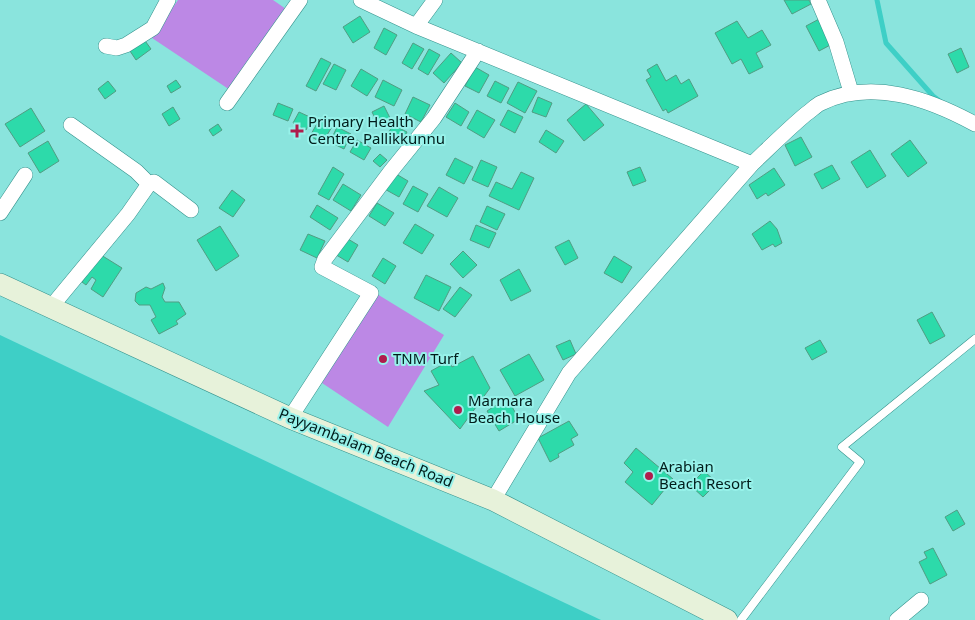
<svg xmlns="http://www.w3.org/2000/svg" width="975" height="620" viewBox="0 0 975 620" font-family="'Noto Sans',sans-serif">
  <rect width="100%" height="100%" fill="#8ae4dd"/>
  <!-- green -->
  <path fill="#bc88e5" d="M178,0H273L286,9L230,90L152,38Z
    M377,294L444,335L388,427L322,383Z"/>
  <!-- water -->
  <path fill="#3ecfc6" d="M0,335L601,620H0Z"/>
  <g fill="none" stroke-linecap="round" stroke-linejoin="round">
    <!-- stream -->
    <path stroke="#3ecfc6" stroke-width="5" d="M877,0L886,43L933,96L941,102"/>
  </g>
  <!-- building -->
  <path fill="#2ddaaa" stroke="#509d83" d="M784,0H809L811,4L792,14Z
    M360,16L370,32L353,43L343,27Z
    M823,17L836,42L819,51L806,26Z
    M737,21L748,38L762,30L771,45L756,53L763,67L749,74L741,59L732,64L715,33Z
    M384,28L397,35L386,55L374,48Z
    M143,38L151,49L136,60L128,48Z
    M413,43L424,49L412,69L402,63Z
    M961,48L969,67L957,73L948,54Z
    M429,49L440,55L428,75L418,69Z
    M451,53L462,63L444,83L433,73Z
    M321,58L331,63L316,91L306,86Z
    M334,64L346,70L336,90L323,84Z
    M657,64L666,81L676,75L681,84L689,79L698,96L668,113L666,109L663,111L646,80L651,77L647,70Z
    M475,67L489,75L479,93L465,86Z
    M361,69L378,79L367,96L351,86Z
    M176,80L181,87L171,93L167,86Z
    M383,80L402,90L394,106L375,97Z
    M108,81L116,91L105,99L98,89Z
    M495,81L509,88L501,103L487,96Z
    M518,82L537,91L525,113L507,103Z
    M413,97L430,105L421,122L405,114Z
    M538,97L552,103L546,117L532,112Z
    M278,103L293,109L288,121L273,115Z
    M455,103L469,112L461,126L446,117Z
    M586,104L604,125L584,141L567,120Z
    M384,106L391,120L379,126L372,112Z
    M173,107L180,119L169,126L162,114Z
    M31,108L45,131L20,147L5,124Z
    M477,110L495,120L484,138L467,128Z
    M508,110L523,117L515,133L500,125Z
    M299,112L312,118L306,130L293,123Z
    M319,120L332,127L322,143L310,136Z
    M218,124L222,130L213,136L209,130Z
    M393,125L407,132L400,145L386,137Z
    M337,127L351,134L344,149L330,142Z
    M546,130L564,141L556,153L539,142Z
    M801,137L812,157L795,166L785,145Z
    M357,140L371,148L364,160L350,152Z
    M910,140L927,163L908,177L891,154Z
    M48,141L59,161L40,173L28,153Z
    M870,150L886,176L867,188L851,162Z
    M380,154L387,160L380,167L373,161Z
    M455,158L473,167L464,184L446,175Z
    M481,160L497,167L488,187L472,180Z
    M832,165L840,179L822,189L814,174Z
    M333,167L344,174L329,200L318,194Z
    M640,167L646,181L633,186L627,172Z
    M774,168L785,185L768,196L766,193L757,199L749,185Z
    M391,171L408,181L399,197L381,187Z
    M521,172L534,178L519,210L489,196L496,182L512,189Z
    M343,184L361,195L351,211L333,200Z
    M413,186L428,194L418,212L403,204Z
    M439,187L458,198L447,217L427,206Z
    M232,190L245,200L233,217L219,208Z
    M377,203L394,213L385,226L369,216Z
    M317,205L338,218L330,230L310,217Z
    M487,206L505,214L497,230L480,222Z
    M770,221L777,229L782,243L775,247L773,244L762,250L752,234Z
    M415,224L434,235L422,254L403,243Z
    M476,225L496,233L489,248L470,240Z
    M220,226L239,256L216,271L197,240Z
    M308,234L325,241L317,258L300,250Z
    M343,236L358,245L348,262L333,253Z
    M569,240L578,258L565,265L555,247Z
    M463,251L477,265L463,278L450,264Z
    M101,255L122,268L103,297L91,289L96,280L92,277L86,285L82,282Z
    M614,256L632,267L622,283L604,273Z
    M383,258L396,266L385,284L372,276Z
    M519,269L531,291L511,301L500,280Z
    M426,275L451,287L439,311L414,298Z
    M163,283L165,288L162,297L165,302H179L186,314L176,321L178,324L159,334L151,320L156,317L150,305H139L135,301L136,293L146,287L151,289Z
    M460,287L472,295L455,317L443,309Z
    M932,312L945,336L930,344L917,320Z
    M570,340L576,354L563,360L556,346Z
    M820,340L827,352L812,360L805,348Z
    M529,354L544,380L515,396L500,370Z
    M473,356L490,388L460,429L424,391L439,385L431,371L449,361L452,367Z
    M507,398L519,419L499,431L487,411Z
    M569,421L578,435L571,439L574,445L558,454L559,457L550,462L538,438Z
    M636,448L673,479L652,505L625,482L633,472L624,463Z
    M704,471L717,483L703,497L690,485Z
    M957,510L965,524L953,531L945,517Z
    M933,548L947,575L930,584L919,562L927,558L924,552Z"/>
  <g fill="none" stroke-linecap="round" stroke-linejoin="round">
    <defs>
      <path id="service" d="M741,620L860,462L842,447L975,339"/>
      <path id="minor" d="M361,0L416,26L752,164C770,147 787,130 806,114C811,111 816,105 821,103C872,78 929,99 975,124
        M818,0L836,42L851,92
        M416,26L435,0
        M106,46L117,48L126,45L153,28L168,0
        M227,103L300,0
        M71,125L136,171L149,184
        M0,213L25,175
        M51,307L128,214L149,184L154,182L191,210
        M290,418L371,293L322,267L325,259L391,171L434,118L478,51
        M493,500L569,373L752,164
        M897,620L921,600"/>
      <path id="secondary" d="M0,284L290,418L493,500L727,620"/>
    </defs>
    <!-- service casing -->
    <use href="#service" stroke="#34928c" stroke-width="9"/>
    <!-- minor casing -->
    <use href="#minor" stroke="#34928c" stroke-width="16"/>
    <!-- secondary casing -->
    <use href="#secondary" stroke="#34928c" stroke-width="22"/>
    <!-- service -->
    <use href="#service" stroke="#fff" stroke-width="8"/>
    <!-- minor -->
    <use href="#minor" stroke="#fff" stroke-width="15"/>
    <!-- secondary -->
    <use href="#secondary" stroke="#e7f2da" stroke-width="21"/>
  </g>
  <!-- markers -->
  <g fill="#af1d4c" stroke="#97f2ea" stroke-width="2">
    <path d="M294.5 123.5h5v5h5v5h-5v5h-5v-5h-5v-5h5z"/>
    <circle cx="383" cy="359" r="5"/>
    <circle cx="458" cy="410" r="5"/>
    <circle cx="649" cy="476" r="5"/>
  </g>
  <g text-anchor="middle" stroke-width="4" stroke-linejoin="round" paint-order="stroke">
    <!-- poi labels -->
    <g font-size="15" fill="#011d1b" stroke="#97f2ea" text-anchor="start">
      <text x="308" y="127">Primary Health<tspan x="308" dy="17">Centre, Pallikkunnu</tspan></text>
      <text x="393" y="364">TNM Turf</text>
      <text x="468" y="406">Marmara<tspan x="468" dy="17">Beach House</tspan></text>
      <text x="659" y="472">Arabian<tspan x="659" dy="17">Beach Resort</tspan></text>
    </g>
    <!-- street labels -->
    <g font-size="15" fill="#011d1b" stroke="#97f2ea">
      <text transform="translate(366 448) rotate(22)" y="5">Payyambalam Beach Road</text>
    </g>
  </g>
</svg>
